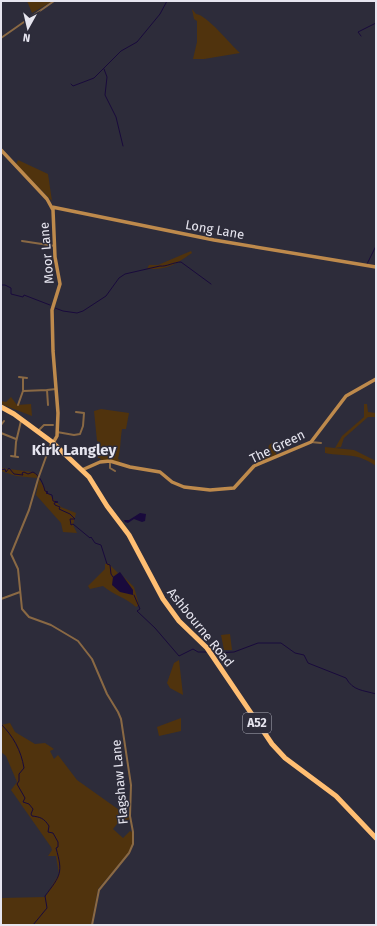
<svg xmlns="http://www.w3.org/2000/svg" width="377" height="926" viewBox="0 0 377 926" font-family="'Fira Sans',sans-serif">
  <rect width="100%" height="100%" fill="#2d2c3a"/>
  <!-- green -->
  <path fill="#50330d" d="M27,1H51V2L32,13Z
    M192,9L196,14C207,15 230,44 240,53L204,59H193L197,42V21L194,19Z
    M18,160L48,174L52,201L16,164Z
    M191,251L192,253C175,264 169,270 147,269L149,265H158Z
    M11,397L17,405L31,404L32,416L1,404V401L6,402Z
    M364,404H367L368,412L376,413V417H368L344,438L341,447L335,448L342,436L364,417Z
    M101,409L129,413L126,429H122C120,441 121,448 118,459L120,460L119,463L101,461L100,458H98L97,449H98L100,442L97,441L94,411Z
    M277,440L276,455L262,460L263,453L268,450L269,445Z
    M325,447L354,450L376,461V466C356,452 347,457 325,453Z
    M1,468L33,472L38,475L37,478L16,476L1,471Z
    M39,479L47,492L61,507L76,513L73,525L77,533L63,532L61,523L36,495Z
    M108,563L118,573L113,577L130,588L123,576L134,587L139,605L136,607C127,598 113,595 103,586L90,589L88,586L105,569V564Z
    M230,634L232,650H224L221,635Z
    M179,660L183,695L170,688L167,683L174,663Z
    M181,718V731L159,736L157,727Z
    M10,723L15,732L35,744L45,743L54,749L50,751L54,759L58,755L77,780L129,817V820L121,819L113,829L123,838L130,831L132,832V845L128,853L98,889L91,925H1V898L45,897L59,874L56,856H48L52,850L51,847L11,790L17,782L6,756L1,752V725Z"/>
  <!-- water -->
  <path fill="#190a3c" d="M140,513L146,514L145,521L142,522L134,519L128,523L125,522L124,520H129Z
    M120,572L133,590V595L120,592L112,585L113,577Z"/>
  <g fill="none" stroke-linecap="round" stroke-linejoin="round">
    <!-- stream -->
    <path stroke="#190a3c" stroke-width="1" d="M361,36L358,32L376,23
      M104,69L107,77L105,95L116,117L123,146
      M71,84L73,86L94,78L121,51L137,42L160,14L167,1
      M367,264L376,246
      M1,285H5L11,288V294L23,297L24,295L50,305
      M55,308L63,311L77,313L83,311L106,296L119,278L125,274L160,266C166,267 174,262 181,262L211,284
      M1,470L5,469L6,472L9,468L14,474L23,475L22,473L24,472L28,474L33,472C40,476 43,483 45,491L48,492L46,493L52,495L53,501L58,502L54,503L55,505L60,507L59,509L70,514L75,519H70L71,525L73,524L90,538L91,537L95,543L101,545L107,564L110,565L111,574L113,577
      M134,595L140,609L137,611L155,628L179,656L193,649L198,652H206
      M213,653L234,652L258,643H281L295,653L304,655L308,663L346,678C353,691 363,690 376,694
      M1,724C13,736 21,750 24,768L19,774V781L17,784L25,798L23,802L29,804L33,809L31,814L32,816C40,817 44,818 49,826L48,832L53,833L58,842V847L56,848C63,873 61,875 45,896L47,908L33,925"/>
    <!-- street -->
    <path stroke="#8a6944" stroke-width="2" d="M1,38L54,1
      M22,241L55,246
      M19,377L27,378
      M23,390V378
      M18,405L23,391L47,390
      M48,405L47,390L56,389
      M1,425L4,421
      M39,430L44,425H53
      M57,432L74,435L80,434L83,426L84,413L76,412
      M1,433L16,439
      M311,442L321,443
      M51,443L38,479L29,510L11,554L18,569L22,609L29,617L51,625L78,641L92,659L107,694L118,712L121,719L131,785L130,816L133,832V844L129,853L99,890L92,925
      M11,456L18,457
      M15,456L16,442L21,421
      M110,462V468L115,471
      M1,599L20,592"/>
    <!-- secondary -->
    <path stroke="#be8a4c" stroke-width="3.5" d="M1,150L47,199L53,210L55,257L60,284L52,310L53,351L58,413L57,436L53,443
      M52,207L214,240L376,267
      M82,470L100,462L110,461L130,467L160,472L172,482L184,487L210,490L234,488L254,466L311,442L346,396L376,379"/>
    <!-- highway -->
    <path stroke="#ffbe72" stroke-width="5" d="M1,407L14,414L52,442L89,477L107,506L129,535L163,599L179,621L207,648L272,744L285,758L336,796L376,838"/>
  </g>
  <g text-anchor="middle" stroke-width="3" stroke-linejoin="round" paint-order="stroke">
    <!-- shield labels -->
    <rect fill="#2d2c3a" stroke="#aeaeb9" stroke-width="1" x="243" y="713" width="28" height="20" rx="3"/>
    <g font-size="12" font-weight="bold" fill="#e6e5ef">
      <text x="257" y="727">A52</text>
    </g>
    <!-- street labels -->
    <g font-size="13" fill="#e6e5ef" stroke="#2d2c3a">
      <text transform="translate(215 229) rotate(10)" y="5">Long Lane</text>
      <text transform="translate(46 253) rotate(-95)" y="5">Moor Lane</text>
      <text transform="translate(277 446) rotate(-26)" y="5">The Green</text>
      <text transform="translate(201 627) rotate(51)" y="5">Ashbourne Road</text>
      <text transform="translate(119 782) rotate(-95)" y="5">Flagshaw Lane</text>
    </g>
    <!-- quarter labels -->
    <g font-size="15" font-weight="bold" fill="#e6e5ef" stroke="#2d2c3a">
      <text x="74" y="455">Kirk Langley</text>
    </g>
  </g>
  <!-- border -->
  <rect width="377" height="926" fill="none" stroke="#e6e5ef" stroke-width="4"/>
  <!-- north arrow -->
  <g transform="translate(28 28) rotate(188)" stroke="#2d2c3a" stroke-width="3" paint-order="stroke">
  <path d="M0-3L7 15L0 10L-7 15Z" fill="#e6e5ef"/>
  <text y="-6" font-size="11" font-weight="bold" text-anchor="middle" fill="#e6e5ef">N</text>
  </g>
</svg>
